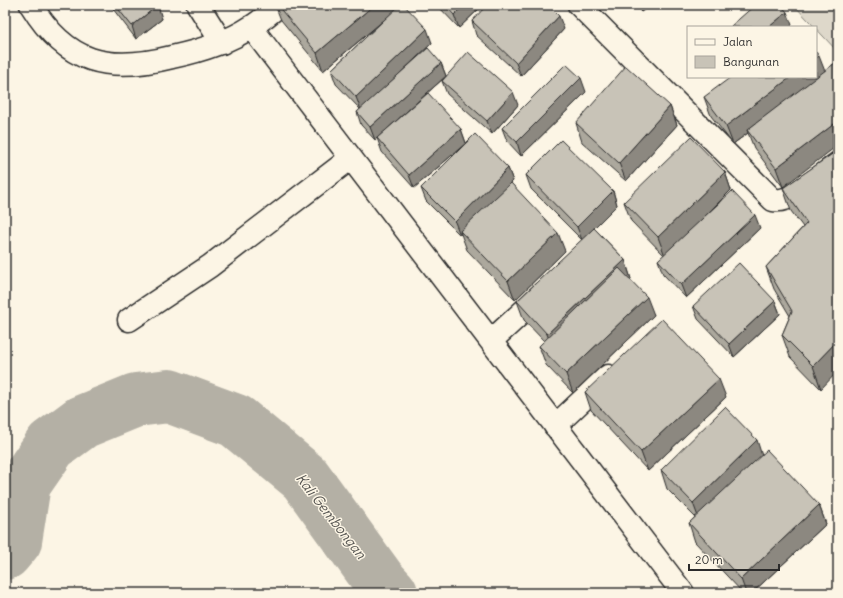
<svg xmlns="http://www.w3.org/2000/svg" width="843" height="598" viewBox="0 0 843 598" font-family="Delius,sans-serif">
  <rect width="100%" height="100%" fill="#fcf5e5"/>
  <filter id="ink" filterUnits="userSpaceOnUse"><feTurbulence type="fractalNoise" baseFrequency=".025" numOctaves="2"/><feDisplacementMap in="SourceGraphic" scale="8" xChannelSelector="R" yChannelSelector="G"/><feConvolveMatrix kernelMatrix="1 2 1 2 8 2 1 2 1" color-interpolation-filters="sRGB"/></filter>
  <g filter="url(#ink)">
    <!-- green -->
    <path fill="#ded8ca" stroke="#84827a" d="M794,5H838V52Z"/>
    <g fill="none" stroke-linecap="round" stroke-linejoin="round">
      <!-- river -->
      <path stroke="#b4b0a5" stroke-width="54" d="M5,553L15,541L24,484L51,445L82,422L136,400L169,396L236,421L305,478L379,580L391,593"/>
      <defs>
        <path id="minor" d="M31,5C67,64 108,73 172,57C200,51 227,43 251,27C261,21 271,12 280,5
          M198,5L222,43
          M579,5L773,200C792,204 823,174 838,163
          M251,27L683,593
          M129,320L210,266L351,158
          M491,341L543,293
          M555,426L608,376"/>
      </defs>
      <!-- minor casing -->
      <use href="#minor" stroke="#2b2b2b" stroke-width="25"/>
      <!-- minor -->
      <use href="#minor" stroke="#fcf5e5" stroke-width="22"/>
    </g>
    <!-- wall -->
    <path fill="#aca89d" stroke="#2b2b2b" d="M110,5H157L162,19L136,39Z
      M275,5H404L432,43L408,66L441,63L446,76L518,105L492,134L447,94L442,81L444,78L375,140L361,125L357,112L360,109L336,84L331,70L382,22L323,71L281,20Z
      M437,5H483L459,28Z
      M635,5H650L641,12Z
      M472,21L564,29L521,76L476,35Z
      M816,77L783,187L754,148L748,133L733,144L711,116L704,97Z
      M586,92L521,156L507,141L502,128Z
      M670,106L677,125L626,181L582,142L576,123Z
      M461,129L466,143L414,188L382,152L377,138Z
      M838,150L821,389L790,357L782,335L790,316L774,289L766,267L803,227L791,211L783,188Z
      M508,168L513,181L511,183L565,251L515,300L467,250L461,234L460,235L426,201L421,188Z
      M725,172L731,190L703,218L760,228L686,298L663,274L658,260L664,255L631,221L624,202Z
      M526,175L613,191L617,205L594,228L625,260L631,279L630,280L654,315L573,393L546,365L539,346L544,341L524,320L517,301L582,240L531,189Z
      M775,301L780,314L734,357L698,319L693,306Z
      M585,392L726,397L648,471L591,410Z
      M762,455L819,505L826,524L752,593H743L695,542L689,523L695,517L667,489L661,470Z"/>
    <!-- shaded-wall -->
    <path fill="#8c8880" stroke="#2b2b2b" d="M158,5L162,19L136,39L132,26Z
      M374,5H402L323,71L317,53Z
      M464,5H483L459,28L454,15Z
      M638,5H650L641,12Z
      M787,12L792,25L790,27H769Z
      M559,16L564,29L521,76L516,63Z
      M427,29L432,43L361,110L356,97Z
      M819,56L826,74L747,130L748,133L733,144L726,126L791,77H816V58Z
      M441,63L446,76L375,140L370,127Z
      M581,78L586,92L521,156L517,142Z
      M513,92L518,105L492,134L487,121Z
      M670,106L677,125L626,181L619,163Z
      M838,121V145L783,187L776,168Z
      M461,129L466,143L414,188L409,175Z
      M508,168L513,181L462,233L460,231L461,234L460,235L455,222Z
      M725,172L731,190L665,256L658,237Z
      M613,191L617,205L582,240L577,227Z
      M755,215L760,228L686,298L681,285Z
      M558,233L565,251L515,300L508,281Z
      M625,260L631,279L554,352L547,334Z
      M647,297L654,315L573,393L566,374Z
      M775,301L780,314L734,357L729,344Z
      M838,340V371L821,389L813,366Z
      M719,379L726,397L648,471L641,452Z
      M757,440L763,459L700,522L693,503Z
      M819,505L826,524L752,593H746L741,579Z"/>
    <!-- building -->
    <path fill="#c8c3b7" stroke="#2b2b2b" d="M115,5H158L132,26Z
      M277,5H374L317,53Z
      M400,5H404L427,29L356,97L331,70Z
      M445,5H464L454,15Z
      M487,5H548L559,16L516,63L472,21Z
      M755,5H781L787,12L769,27H732L731,26Z
      M428,48L441,63L370,127L357,112Z
      M468,52L513,92L487,121L442,81Z
      M816,52L819,56L816,58Z
      M835,63L838,67V121L776,168L747,130Z
      M566,64L581,78L517,142L502,128Z
      M626,66L670,106L619,163L576,123Z
      M731,77H791L726,126L704,97Z
      M428,93L461,129L409,175L377,138Z
      M475,134L508,168L455,222L421,188Z
      M691,137L725,172L658,237L624,202Z
      M561,140L613,191L577,227L526,175Z
      M838,150V340L813,366L782,335L792,311L766,267L807,223L783,188Z
      M511,183L558,233L508,281L460,231Z
      M732,191L755,215L681,285L658,260Z
      M594,228L625,260L547,334L517,301Z
      M739,263L775,301L729,344L693,306Z
      M619,268L647,297L566,374L539,346Z
      M662,319L719,379L641,452L585,392Z
      M725,407L757,440L693,503L661,470Z
      M767,450L819,505L741,579L689,523Z"/>
  </g>
  <g text-anchor="middle" stroke-width="3" stroke-linejoin="round" paint-order="stroke">
    <!-- water labels -->
    <g font-size="14" font-style="italic" fill="#545350" stroke="#fcf5e5">
      <text transform="translate(331 516) rotate(52)" y="5">Kali Gembongan</text>
    </g>
  </g>
  <!-- margin -->
  <rect width="843" height="598" fill="none" stroke="#fcf5e5" stroke-width="20"/>
  <rect x="10" y="10" width="823" height="578" fill="none" stroke="#2b2b2b" stroke-width="1.5" filter="url(#ink)"/>
  <!-- legend -->
  <rect x="687" y="26" width="130" height="52" fill="#fcf5e5" stroke="#a8a49b"/>
  <rect x="695" y="39" width="20" height="6" fill="#fcf5e5" stroke="#a8a49b"/>
  <text x="723" y="46" font-size="12" fill="#2b2b2b">Jalan</text>
  <rect x="695" y="56" width="20" height="12" fill="#c8c3b7" stroke="#a8a49b"/>
  <text x="723" y="66" font-size="12" fill="#2b2b2b">Bangunan</text>
  <!-- scale -->
  <path d="M689 564v6h90v-6" fill="none" stroke="#2b2b2b" stroke-width="2"/>
  <text x="695" y="564" font-size="12" fill="#2b2b2b" stroke="#fcf5e5" stroke-width="3" paint-order="stroke">20 m</text>
</svg>
